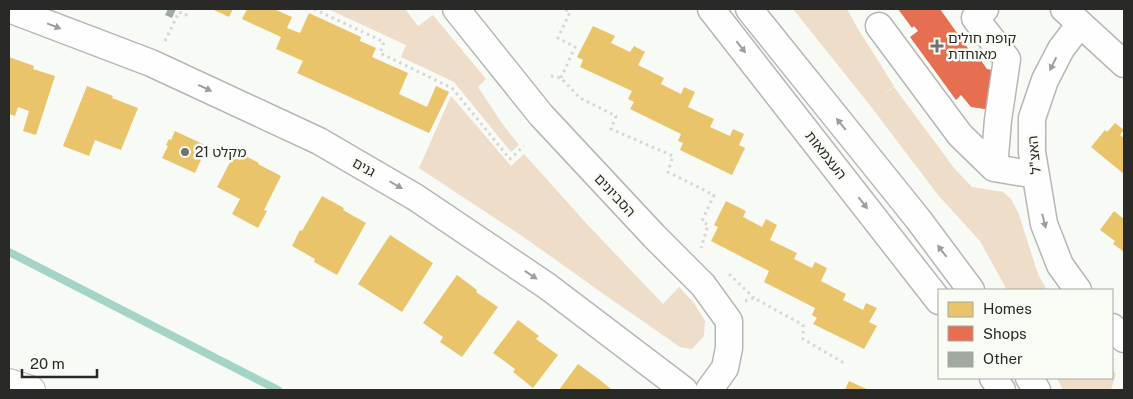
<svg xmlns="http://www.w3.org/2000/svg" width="1133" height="399" viewBox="0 0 1133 399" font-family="'Public Sans','Noto Sans Hebrew',sans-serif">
  <rect width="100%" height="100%" fill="#f8faf6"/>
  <!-- green -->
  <path fill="#eeddc8" d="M328,9H405L418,26L433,15L486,79L478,87L501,122L519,145L511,152L454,82L401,57L406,45Z
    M793,9H847L858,29L894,86L882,95L894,87L954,168L972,187L1003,192L1011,199L1018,212L1038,274L1047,290H1007L980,241L938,195L869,104Z
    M451,96L511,166L524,154L586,223L663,304L679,287L694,303L705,321L704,336L692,349L680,347L605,295L525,238L419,168Z
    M1112,370L1116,374L1111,390H1063L1057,378H1112Z"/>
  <!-- homes -->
  <path fill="#e9c46a" d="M215,9H233L229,17L214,10Z
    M247,9H274L292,17L287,28L300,33L309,13L361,37L360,41L376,48L372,57L408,73L399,94L427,107L436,86L449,92L429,133L297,73L303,61L276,49L281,37L242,19Z
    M593,26L615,36L611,43L630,52L634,46L645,52L638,65L664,78L661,84L681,94L684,87L695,92L688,107L714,119L710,127L730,136L733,129L744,134L739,145L745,148L732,175L680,150L683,143L678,141L681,134L630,109L634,102L628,99L632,91L580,67L583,60L577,57Z
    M9,57L34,66L33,69L55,76L36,135L23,131L29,111L18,107L15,116L9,114Z
    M87,86L113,96L112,98L138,108L121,150L95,140L89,156L63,146Z
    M1115,123L1124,130L1120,135L1124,138V174L1091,147L1105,130L1107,132Z
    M175,131L207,146L195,173L162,158L168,146L166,145L169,139L171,140Z
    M236,151L259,163L258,164L281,176L264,210L267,211L258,228L232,214L240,199L217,187Z
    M322,196L344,208L343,210L366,223L337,275L314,262L315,259L292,246L300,230L302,231Z
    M726,201L746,211L743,217L762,227L766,219L777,225L770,240L797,253L794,259L812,268L815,262L827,268L821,281L846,294L843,300L863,310L866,303L877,308L869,322L877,326L864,349L813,324L817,318L812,315L815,308L764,282L769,271L711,241L718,227L714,225Z
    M1114,211L1124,219V250L1123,251L1113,244L1115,241L1100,230Z
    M390,235L433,263L402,312L358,284Z
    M457,275L477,290L476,292L498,307L462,357L440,342L443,337L423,323Z
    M518,320L539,336L536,339L558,355L533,388L513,372L515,369L493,353Z
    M578,364L600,380L612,390H559Z
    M849,381L869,390H845Z"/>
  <!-- shops -->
  <path fill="#e76f51" d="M898,9H940L972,54L975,52L987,69L998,71L991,110L971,107L961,95L956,100L910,37L918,31L914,26L912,28Z"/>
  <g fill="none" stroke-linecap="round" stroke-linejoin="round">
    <!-- stream -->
    <path stroke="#a4d4c5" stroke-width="8" d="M9,252L278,390"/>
  </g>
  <!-- building -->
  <path fill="#a1aaa1" d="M168,9H176L172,18L165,15Z"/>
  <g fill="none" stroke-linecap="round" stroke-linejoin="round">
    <defs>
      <path id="minor" d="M9,9L151,63L319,141L415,197L547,286L684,390
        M456,9L541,115L654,236L703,285L729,321V348L725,368L709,390
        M711,9L939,301
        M749,9L918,219L971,290
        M985,9L975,18L1007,59L998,120L994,168
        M1064,9L1124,64
        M879,26L960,135L994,168L1036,175
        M1078,290L1060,265L1044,224L1032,152V118L1045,80L1061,49L1080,24
        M1112,327L1124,339
        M993,378L1002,390
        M1029,378L1037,390"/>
      <path id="major" d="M9,383L31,390"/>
    </defs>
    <!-- minor casing -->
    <use href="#minor" stroke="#b6b7b5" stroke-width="29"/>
    <!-- major casing -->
    <use href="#major" stroke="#b6b7b5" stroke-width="30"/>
    <!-- path -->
    <path stroke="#d6d6d6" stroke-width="3" stroke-dasharray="2.5 4" stroke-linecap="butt" d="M314,9L384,42L380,53L452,88L510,159L524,146
      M165,41L179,12L186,15L188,9
      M551,76L561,78L580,98L616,116L611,129L673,156L668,172L714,195L702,221L708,225L701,248
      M561,78L575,47L558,38L570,12L564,9
      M729,274L754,298
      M745,301L754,298L803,325V339L844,363"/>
    <!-- minor -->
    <use href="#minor" stroke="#fefefe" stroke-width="26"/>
    <!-- major -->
    <use href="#major" stroke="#fefefe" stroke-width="28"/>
  </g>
  <!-- one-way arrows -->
  <defs><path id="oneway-solid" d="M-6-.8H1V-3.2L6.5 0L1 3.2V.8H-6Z" transform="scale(1.25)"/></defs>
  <g fill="#9e9f9d">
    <use href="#oneway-solid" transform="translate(54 26) rotate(21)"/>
    <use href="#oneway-solid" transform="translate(741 47) rotate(52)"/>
    <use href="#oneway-solid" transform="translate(1053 64) rotate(116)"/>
    <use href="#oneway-solid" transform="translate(205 88) rotate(25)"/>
    <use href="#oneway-solid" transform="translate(841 124) rotate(-129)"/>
    <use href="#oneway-solid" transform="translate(396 185) rotate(30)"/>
    <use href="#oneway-solid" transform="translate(863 203) rotate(52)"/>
    <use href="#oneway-solid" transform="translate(1044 221) rotate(76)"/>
    <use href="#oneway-solid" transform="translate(942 251) rotate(-128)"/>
    <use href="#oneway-solid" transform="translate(531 275) rotate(34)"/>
  </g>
  <!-- markers -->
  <g fill="#71736f" stroke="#f9fcf4" stroke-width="2">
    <path d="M934.5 38.5h5v5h5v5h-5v5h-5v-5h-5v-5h5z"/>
    <circle cx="185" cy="152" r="5"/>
  </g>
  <g text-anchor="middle" stroke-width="5" stroke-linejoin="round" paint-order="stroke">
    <!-- poi labels -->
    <g font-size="14" fill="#292a27" stroke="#f9fcf4" text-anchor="start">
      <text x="948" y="43">קופת חולים<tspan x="948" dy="16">מאוחדת</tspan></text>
      <text x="195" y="157">מקלט 21</text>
    </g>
    <!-- street labels -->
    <g font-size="14" fill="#292a27" stroke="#f9fcf4">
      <text transform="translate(826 155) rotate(52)" y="5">העצמאות</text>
      <text transform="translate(1034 155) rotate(-95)" y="5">האצ"ל</text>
      <text transform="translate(364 167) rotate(30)" y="5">גנים</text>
      <text transform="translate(615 195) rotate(47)" y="5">הסביונים</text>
    </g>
  </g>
  <!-- border -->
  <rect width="1133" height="399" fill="none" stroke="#292a27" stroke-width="20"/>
  <!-- legend -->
  <rect x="938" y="289" width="175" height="90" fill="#f9fcf4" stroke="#a6a8a2"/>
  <rect x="948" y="302" width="25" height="15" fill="#e9c46a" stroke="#a6a8a2"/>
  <text x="983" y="314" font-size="15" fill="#292a27">Homes</text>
  <rect x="948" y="326" width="25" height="15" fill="#e76f51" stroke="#a6a8a2"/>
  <text x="983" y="339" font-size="15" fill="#292a27">Shops</text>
  <rect x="948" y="352" width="25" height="15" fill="#a1aaa1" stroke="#a6a8a2"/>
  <text x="983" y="364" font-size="15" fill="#292a27">Other</text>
  <!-- scale -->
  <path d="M22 369v8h75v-8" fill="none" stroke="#292a27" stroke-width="2.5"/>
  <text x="30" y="369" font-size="15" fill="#292a27" stroke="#f9fcf4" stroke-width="4" paint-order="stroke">20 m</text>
</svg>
